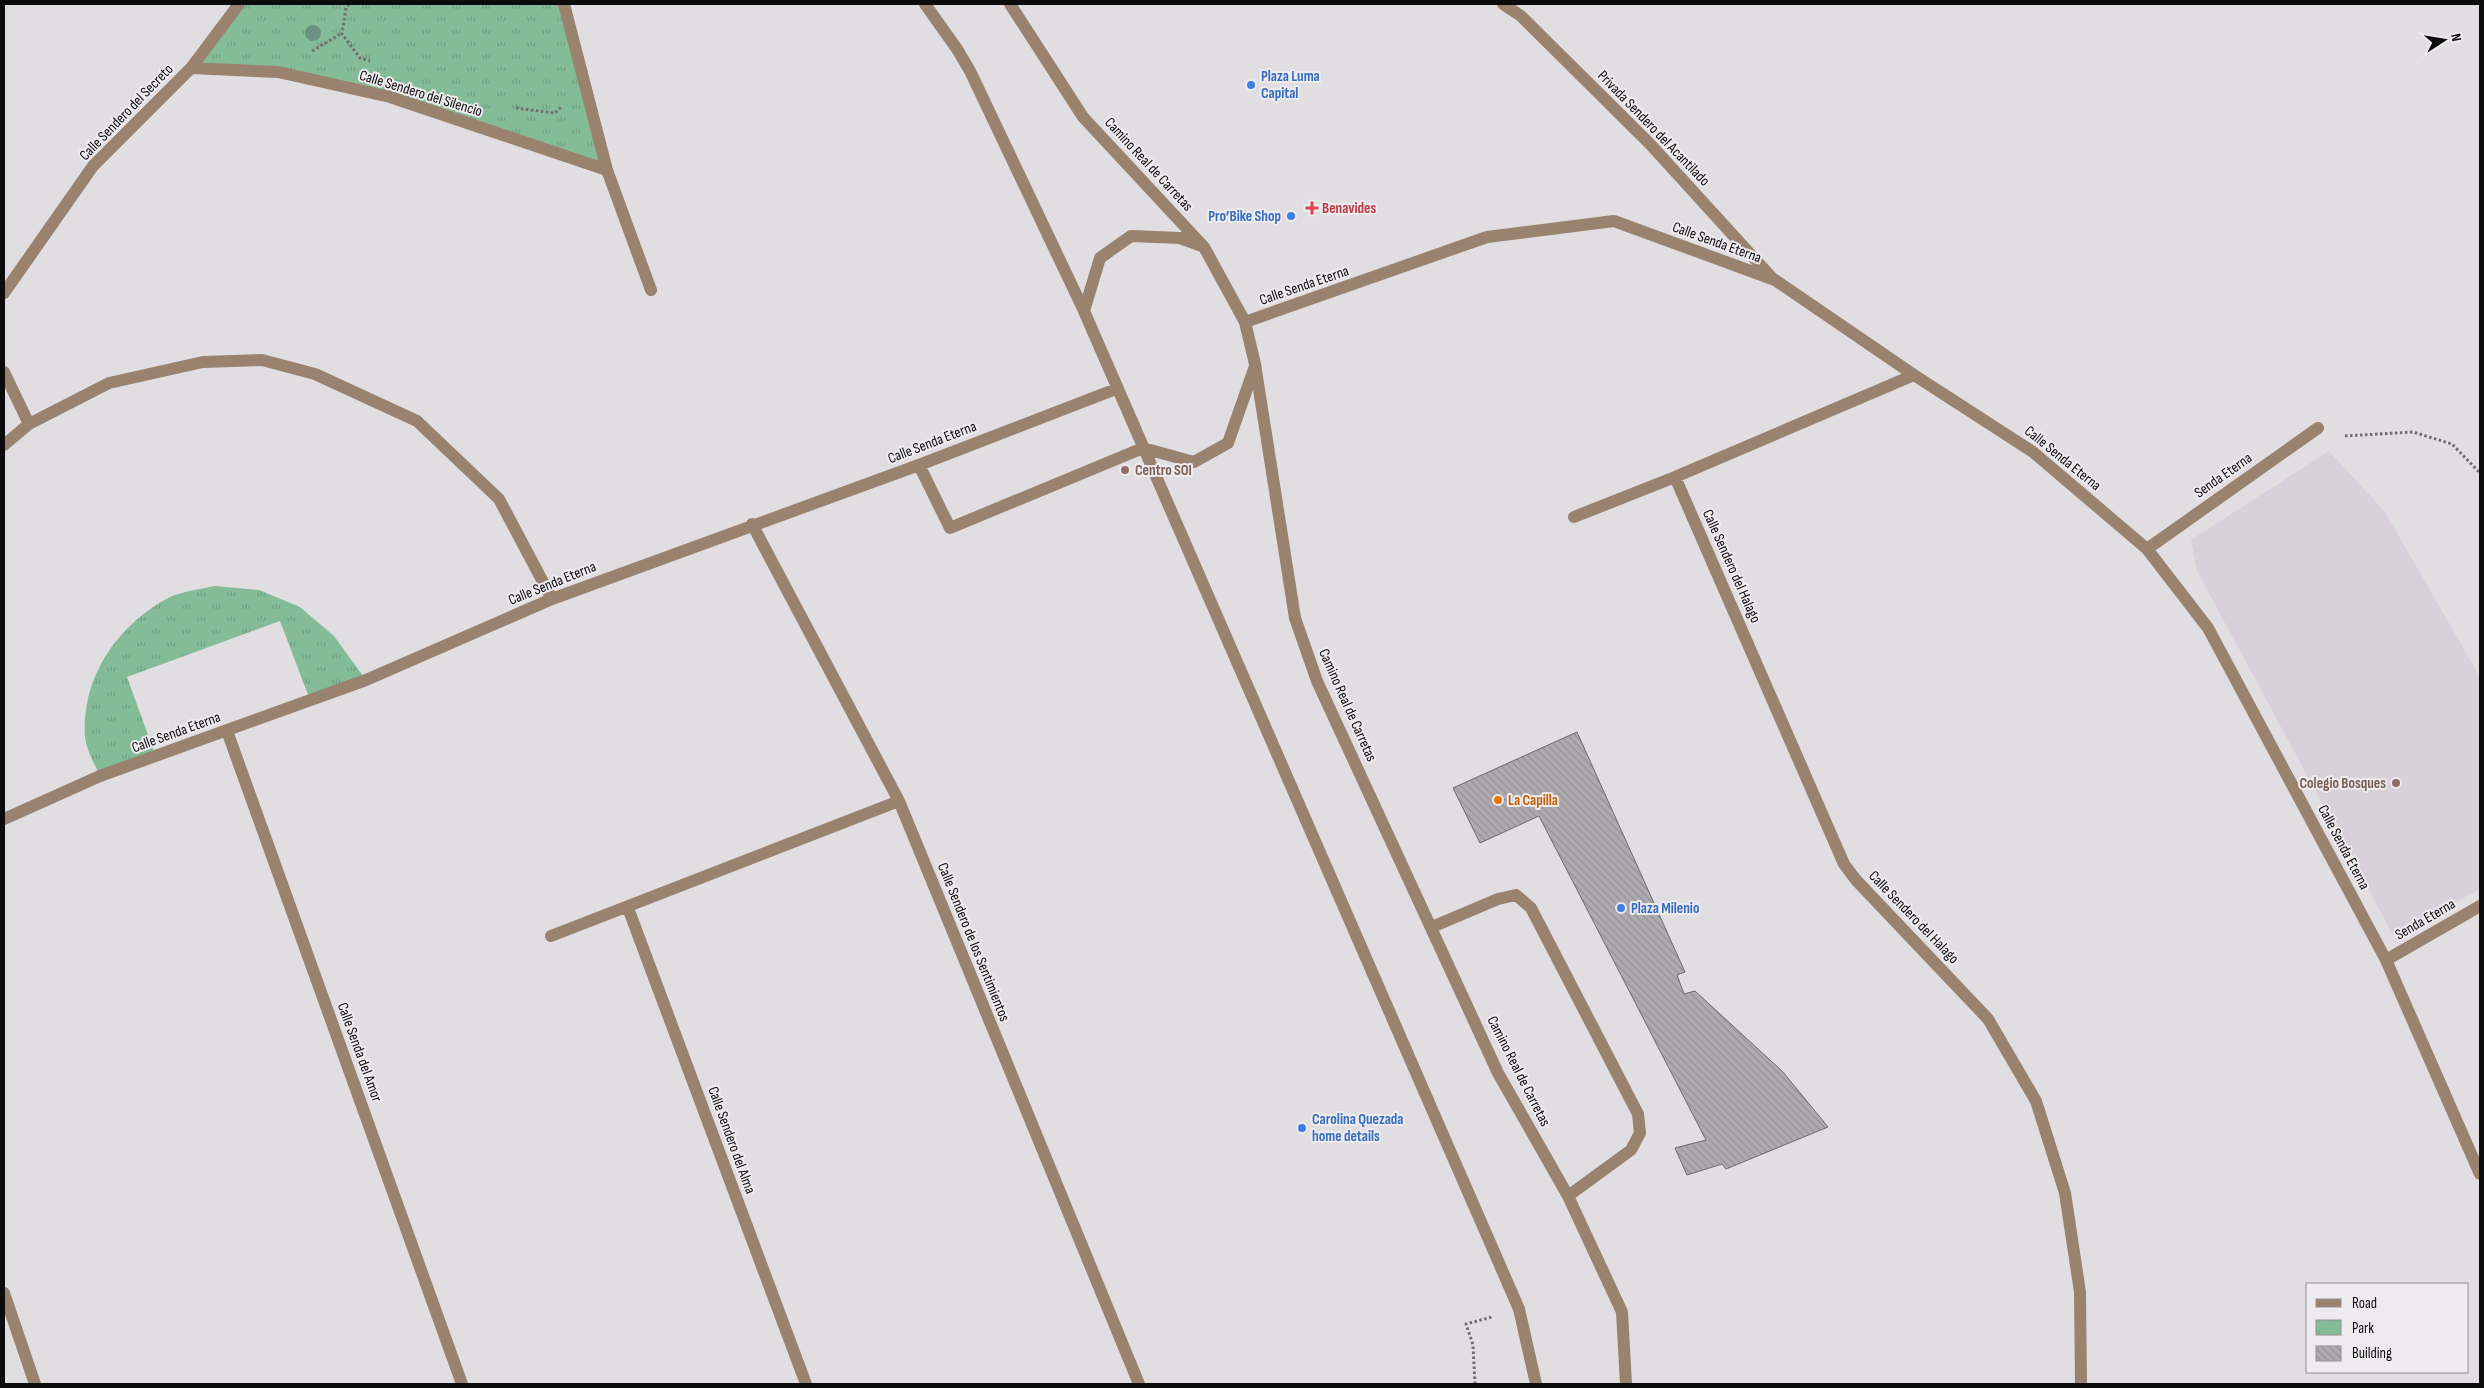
<svg xmlns="http://www.w3.org/2000/svg" width="2484" height="1388" viewBox="0 0 2484 1388" font-family="'Sofia Sans Condensed',sans-serif">
  <defs>
    <pattern id="park-tufts" width="24" height="20" patternUnits="userSpaceOnUse" patternTransform="scale(1.25)"><rect width="24" height="20" fill="#84bc97"/><path d="M3 7l-1-3M5 7V3M7 7l1-3M15 17l-1-3M17 17v-4M19 17l1-3" fill="none" stroke="#71a081"/></pattern>
    <pattern id="building-back-hatch" width="6" height="6" patternUnits="userSpaceOnUse" patternTransform="scale(1.25)"><rect width="6" height="6" fill="#adabae"/><path d="M-1 5l2 2M0 0l6 6M5-1l2 2" fill="none" stroke="#949294"/></pattern>
  </defs>
  <rect width="100%" height="100%" fill="#e1dee2"/>
  <!-- built -->
  <path fill="#d8d0da" d="M2329,451L2385,512L2480,677V889L2393,935L2197,571L2191,540Z"/>
  <!-- park -->
  <path fill="url(#park-tufts)" d="M239,4H564L607,170L390,97L278,72L191,68Z
    M215,586L259,590L300,607L334,636L366,680L310,700L280,621L127,677L156,757L100,776C95,765 86,749 85,737C81,677 118,624 170,597C183,591 201,589 215,586Z"/>
  <!-- building -->
  <path fill="url(#building-back-hatch)" stroke="#6c6a6d" d="M1577,732L1685,972L1677,975L1684,994L1695,991L1783,1072L1828,1127L1726,1169L1722,1164L1687,1175L1675,1148L1706,1140L1539,816L1480,843L1453,788Z"/>
  <g fill="none" stroke-linecap="round" stroke-linejoin="round">
    <!-- path -->
    <path stroke="#706e71" stroke-width="3" stroke-dasharray="2.5 2.5" stroke-linecap="butt" d="M349,4L346,8L342,34L360,58L370,61
      M312,51L342,33
      M516,108L555,113L562,106
      M2345,436L2413,432L2452,444L2480,473
      M1475,1384L1473,1345L1466,1324L1492,1317"/>
    <!-- minor -->
    <path stroke="#99836f" stroke-width="12" d="M564,4L607,170L651,290
      M925,4L957,49L970,71L1084,311L1519,1309L1536,1384
      M1010,4L1083,117L1204,247L1245,322L1255,364L1295,618L1317,681L1498,1073L1568,1196L1622,1312L1626,1384
      M1503,4L1521,16L1650,144L1773,279
      M191,68L278,72L390,97L607,170
      M4,293L93,166L191,68L239,4
      M1084,311L1100,258L1131,236L1180,238L1202,246
      M1245,322L1487,237L1614,221L1775,280L1914,375L2033,452L2147,549L2208,628L2386,960L2480,1174
      M4,372L29,424
      M4,445L29,424L109,383L203,362L262,360L315,374L417,421L499,499L552,599
      M919,465L950,528L1143,448L1194,462L1228,443L1255,366
      M1675,477L1844,864L1856,880L1988,1019L2036,1101L2065,1193L2080,1292L2081,1384
      M1574,517L1675,477L1914,375
      M752,524L899,801L1139,1384
      M2147,549L2318,428
      M227,731L462,1384
      M4,819L100,776L366,680L552,599L919,465L1116,389
      M628,908L806,1384
      M1432,927L1498,899L1516,895L1531,908L1638,1114L1640,1133L1631,1150L1568,1196
      M551,936L899,801
      M2386,960L2480,906
      M4,1293L35,1384"/>
  </g>
  <!-- trees -->
  <circle fill="#699380" cx="313" cy="33" r="8"/>
  <!-- markers -->
  <g fill="#3f7fe0" stroke="#eeebef" stroke-width="2">
    <circle cx="1251" cy="85" r="5"/>
    <circle cx="1291" cy="216" r="5"/>
    <circle cx="1621" cy="908" r="5"/>
    <circle cx="1302" cy="1128" r="5"/>
  </g>
  <path fill="#e0444e" stroke="#eeebef" stroke-width="2" d="M1309.5 200.5h5v5h5v5h-5v5h-5v-5h-5v-5h5z"/>
  <g fill="#8d6e63" stroke="#eeebef" stroke-width="2">
    <circle cx="1125" cy="470" r="5"/>
    <circle cx="2396" cy="783" r="5"/>
  </g>
  <circle fill="#e8710a" stroke="#eeebef" stroke-width="2" cx="1498" cy="800" r="5"/>
  <g text-anchor="middle" stroke-width="4" stroke-linejoin="round" paint-order="stroke">
    <!-- shop labels -->
    <g font-size="15" font-weight="bold" fill="#366cbe" stroke="#eeebef" text-anchor="start">
      <text x="1261" y="81">Plaza Luma<tspan x="1261" dy="17">Capital</tspan></text>
      <text x="1281" y="221" text-anchor="end">Pro’Bike Shop</text>
      <text x="1631" y="913">Plaza Milenio</text>
      <text x="1312" y="1124">Carolina Quezada<tspan x="1312" dy="17">home details</tspan></text>
    </g>
    <!-- street labels -->
    <g font-size="15" fill="#0d0c0d" stroke="#eeebef">
      <text transform="translate(421 93) rotate(17)" y="5">Calle Sendero del Silencio</text>
      <text transform="translate(126 112) rotate(-46)" y="5">Calle Sendero del Secreto</text>
      <text transform="translate(1654 128) rotate(46)" y="5">Privada Sendero del Acantilado</text>
      <text transform="translate(1149 164) rotate(47)" y="5">Camino Real de Carretas</text>
      <text transform="translate(1717 242) rotate(20)" y="5">Calle Senda Eterna</text>
      <text transform="translate(1304 285) rotate(-19)" y="5">Calle Senda Eterna</text>
      <text transform="translate(932 442) rotate(-21)" y="5">Calle Senda Eterna</text>
      <text transform="translate(2063 458) rotate(39)" y="5">Calle Senda Eterna</text>
      <text transform="translate(2223 475) rotate(-35)" y="5">Senda Eterna</text>
      <text transform="translate(1732 566) rotate(66)" y="5">Calle Sendero del Halago</text>
      <text transform="translate(552 583) rotate(-22)" y="5">Calle Senda Eterna</text>
      <text transform="translate(1348 705) rotate(66)" y="5">Camino Real de Carretas</text>
      <text transform="translate(176 732) rotate(-20)" y="5">Calle Senda Eterna</text>
      <text transform="translate(2344 847) rotate(62)" y="5">Calle Senda Eterna</text>
      <text transform="translate(1914 917) rotate(46)" y="5">Calle Sendero del Halago</text>
      <text transform="translate(2425 919) rotate(-30)" y="5">Senda Eterna</text>
      <text transform="translate(974 942) rotate(68)" y="5">Calle Sendero de los Sentimientos</text>
      <text transform="translate(360 1052) rotate(70)" y="5">Calle Senda del Amor</text>
      <text transform="translate(1519 1071) rotate(63)" y="5">Camino Real de Carretas</text>
      <text transform="translate(732 1140) rotate(70)" y="5">Calle Sendero del Alma</text>
    </g>
    <!-- health labels -->
    <g font-size="15" font-weight="bold" fill="#be3a42" stroke="#eeebef" text-anchor="start">
      <text x="1322" y="213">Benavides</text>
    </g>
    <!-- education labels -->
    <g font-size="15" font-weight="bold" fill="#785e54" stroke="#eeebef" text-anchor="start">
      <text x="1135" y="475">Centro SOI</text>
      <text x="2386" y="788" text-anchor="end">Colegio Bosques</text>
    </g>
    <!-- food labels -->
    <g font-size="15" font-weight="bold" fill="#c56008" stroke="#eeebef" text-anchor="start">
      <text x="1508" y="805">La Capilla</text>
    </g>
  </g>
  <!-- border -->
  <rect width="2484" height="1388" fill="none" stroke="#0d0c0d" stroke-width="10"/>
  <!-- legend -->
  <rect x="2306" y="1283" width="162" height="90" fill="#eeebef" stroke="#949295"/>
  <rect x="2316" y="1299" width="25" height="8" fill="#99836f" stroke="#949295"/>
  <text x="2352" y="1308" font-size="15" fill="#0d0c0d">Road</text>
  <rect x="2316" y="1320" width="25" height="15" fill="url(#park-tufts)" stroke="#949295"/>
  <text x="2352" y="1333" font-size="15" fill="#0d0c0d">Park</text>
  <rect x="2316" y="1346" width="25" height="15" fill="url(#building-back-hatch)" stroke="#949295"/>
  <text x="2352" y="1358" font-size="15" fill="#0d0c0d">Building</text>
  <!-- north arrow -->
  <g transform="translate(2444 40) rotate(78)" stroke="#eeebef" stroke-width="4" paint-order="stroke">
  <path d="M0-4L9 19L0 12L-9 19Z" fill="#0d0c0d"/>
  <text y="-8" font-size="14" font-weight="bold" text-anchor="middle" fill="#0d0c0d">N</text>
  </g>
</svg>
